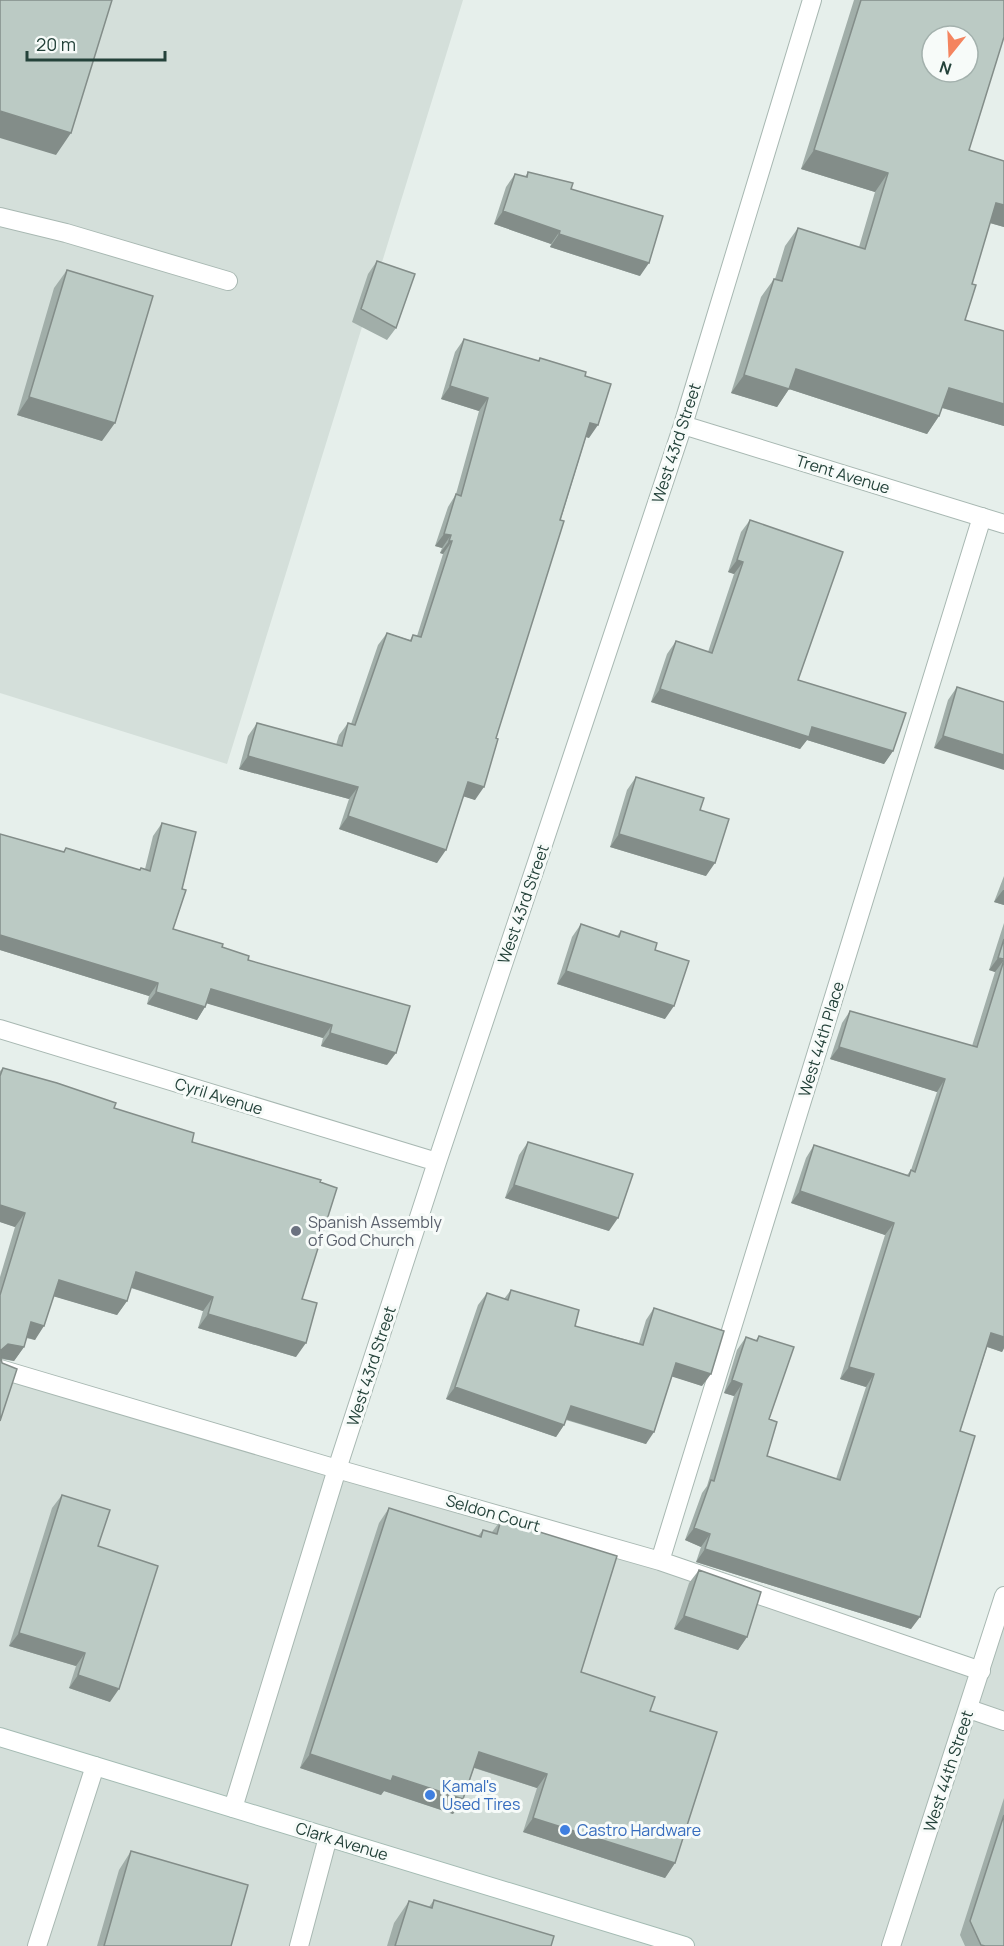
<svg xmlns="http://www.w3.org/2000/svg" width="1004" height="1946" viewBox="0 0 1004 1946" font-family="Manrope,sans-serif">
  <rect width="100%" height="100%" fill="#e6efeb"/>
  <!-- built -->
  <path fill="#d4dfda" d="M0,0H463L227,764L0,693Z
    M0,1369L337,1469L981,1670L1004,1596V1946H0Z"/>
  <g fill="none" stroke-linecap="round" stroke-linejoin="round">
    <defs>
      <path id="lane" d="M0,217L66,233L228,281
        M0,1369L337,1469L660,1561L981,1671
        M660,1561L982,517
        M969,1709L1004,1721
        M37,1946L95,1766
        M299,1946L328,1837"/>
      <path id="street" d="M683,425L1004,524
        M0,1029L437,1162
        M233,1808L337,1469L437,1162L683,425L812,0
        M891,1946L1004,1596"/>
      <path id="secondary" d="M0,1737L685,1946"/>
    </defs>
    <!-- lane casing -->
    <use href="#lane" stroke="#a8b8b2" stroke-width="20"/>
    <!-- street casing -->
    <use href="#street" stroke="#a8b8b2" stroke-width="20"/>
    <!-- secondary casing -->
    <use href="#secondary" stroke="#a4bbb3" stroke-width="20"/>
    <!-- lane -->
    <use href="#lane" stroke="#fff" stroke-width="18"/>
    <!-- street -->
    <use href="#street" stroke="#fff" stroke-width="18"/>
    <!-- secondary -->
    <use href="#secondary" stroke="#fff" stroke-width="18"/>
  </g>
  <!-- wall -->
  <path fill="#a1aea9" d="M854,0H1004L969,150L1004,161V227L990,223L972,284L965,320L1004,331V426L942,408L939,416L927,434L789,389L777,407L731,393L761,297L774,279H775L785,246L798,228L859,247L875,192L801,169Z
    M528,172L571,189L640,276L550,247L551,244L494,224L506,187L515,174L525,177Z
    M377,261L396,328L387,340L352,322L368,274Z
    M67,270L102,441L17,415L54,288Z
    M464,339L538,361L540,358L585,376L589,438L586,437L475,800L464,796L437,863L339,829L349,799L239,769L248,736L257,723L336,745L339,735L348,723L351,724L378,645L387,633L410,640L413,635L417,636L443,554L440,553L442,548L435,546L448,507L456,494L479,411L441,399L455,352Z
    M750,520L798,680L893,751L884,764L807,740L800,749L651,702L667,654L676,641L708,652L734,574L728,572L741,532Z
    M957,687L1004,702L934,748L948,700Z
    M636,777L700,810L706,876L610,847L627,790Z
    M162,823L182,889L173,929L222,947L248,960L387,1065L321,1046L323,1038L207,1003L197,1020L147,1004L149,996L0,950V834L63,852L66,848L139,870L141,868L145,869L153,836Z
    M1004,876V905L994,902Z
    M1004,923V1348L1002,1352L987,1347L960,1431L911,1629L696,1562L701,1547L685,1540L702,1493L707,1486L734,1396L724,1393L737,1350L746,1337L756,1340L759,1336L769,1419L767,1456L836,1479L866,1387L840,1379L885,1235L791,1203L806,1158L814,1145L907,1175L911,1170L937,1092L830,1059L842,1023L850,1011L972,1046L995,972L989,970Z
    M581,924L617,936L621,931L655,950L665,1019L557,984L572,937Z
    M3,1068L114,1108L192,1142L302,1299L296,1357L198,1328L203,1311L131,1288L127,1301L117,1315L54,1296L35,1340L26,1338L24,1347L14,1361L1,1359L0,1421V1277L15,1227L0,1222V1071Z
    M528,1142L609,1231L505,1198L519,1155Z
    M511,1290L575,1326L639,1343L646,1320L654,1308L702,1386L672,1376L646,1444L566,1420L564,1425L556,1437L446,1399L478,1305L487,1293L504,1299Z
    M62,1495L98,1546L110,1702L69,1688L76,1666L9,1646L52,1508Z
    M389,1508L478,1536L483,1530L492,1532L501,1520L581,1672L650,1711L675,1863L665,1878L523,1832L537,1788L474,1768L463,1799L453,1814L384,1791L381,1795L300,1768L379,1523Z
    M699,1570L747,1637L738,1650L674,1629L689,1583Z
    M1004,1798V1946H965L960,1935Z
    M131,1851L231,1946H97L119,1870Z
    M434,1900L551,1946H387L394,1923L409,1901L429,1907Z"/>
  <!-- shaded-wall -->
  <path fill="#838d89" d="M0,111L71,133L56,155L0,138Z
    M814,150L888,173L875,192L801,169Z
    M996,203L1004,205V227L983,221Z
    M503,211L560,231L551,244L494,224Z
    M559,234L649,263L640,276L550,247Z
    M796,369L939,416L927,434L789,389L777,407L731,393L744,375Z
    M450,386L488,398L479,411L441,399Z
    M949,388L1004,404V426L936,406Z
    M29,397L115,423L102,441L17,415Z
    M590,423L598,425L589,438L581,435Z
    M444,534L451,535L442,548L435,546Z
    M449,541H452L443,554L440,553Z
    M737,560L743,562L734,574L728,572Z
    M660,689L812,727L893,751L884,764L807,740L800,749L651,702Z
    M943,736L1004,755V770L934,748Z
    M248,756L358,787L349,799L239,769Z
    M468,782L484,787L475,800L459,795Z
    M348,816L446,850L437,863L339,829Z
    M619,834L715,863L706,876L610,847Z
    M1003,890H1004V905L994,902Z
    M0,935L158,983L149,996L0,950Z
    M998,958L1004,960L995,972L989,970Z
    M566,971L674,1006L665,1019L557,984Z
    M211,989L332,1025L323,1038L202,1002Z
    M156,992L205,1007L197,1020L147,1004Z
    M330,1033L396,1053L387,1065L321,1046Z
    M839,1047L945,1079L937,1092L830,1059Z
    M514,1185L618,1218L609,1231L505,1198Z
    M800,1191L894,1223L885,1235L791,1203Z
    M0,1205L25,1213L15,1227L0,1222Z
    M136,1272L213,1297L203,1311L126,1286Z
    M59,1280L127,1301L117,1315L49,1295Z
    M208,1314L306,1343L296,1357L198,1328Z
    M31,1322L44,1326L35,1340L22,1336Z
    M991,1333L1004,1337V1348L1002,1352L982,1345Z
    M8,1344L24,1347L14,1361L0,1358V1351Z
    M676,1363L711,1374L702,1386L667,1375Z
    M849,1367L874,1374L866,1387L840,1379Z
    M732,1380L742,1384L734,1396L724,1393Z
    M455,1387L564,1425L556,1437L446,1399Z
    M571,1406L654,1432L646,1444L562,1418Z
    M694,1528L710,1534L701,1547L685,1540Z
    M705,1549L920,1617L911,1629L696,1562Z
    M684,1616L747,1637L738,1650L674,1629Z
    M19,1633L85,1653L76,1666L9,1646Z
    M78,1675L119,1689L110,1702L69,1688Z
    M479,1752L547,1774L537,1788L469,1766Z
    M310,1754L393,1776L463,1799L453,1814L384,1791L381,1795L300,1768Z
    M533,1818L675,1863L665,1878L523,1832Z"/>
  <!-- building -->
  <path fill="#bbcac4" stroke="#838d89" stroke-width="1.5" fill-rule="evenodd" d="M0,0H112L71,133L0,111Z
    M861,0H1004V37L969,150L1004,161V205L996,203L972,284L976,285L965,320L1004,331V404L949,388L939,416L796,369L789,389L744,375L774,279L782,281L798,228L865,249L888,173L814,150ZM932,36H968V72H932Z
    M528,172L573,183L571,189L663,216L649,263L559,234L560,231L503,211L515,174L527,177Z
    M377,261L415,274L396,328L361,309Z
    M67,270L153,296L115,423L29,397Z
    M464,339L539,361L540,358L586,372L585,376L611,384L598,425L590,423L560,520L564,521L496,738L498,739L484,787L468,782L446,850L348,816L358,787L248,756L257,723L342,746L348,723L355,725L387,633L411,641L413,635L421,637L452,541H449L451,535L444,534L456,494L461,496L488,398L450,386Z
    M750,520L843,552L798,680L906,713L893,751L812,727L809,737L660,689L676,641L712,653L743,562L737,560Z
    M957,687L1004,702V755L943,736Z
    M636,777L704,798L700,810L729,819L715,863L619,834Z
    M162,823L196,832L182,889L186,890L173,929L223,944L222,947L249,956L248,960L410,1006L396,1053L330,1033L332,1025L211,989L205,1007L156,992L158,983L0,935V834L64,852L66,848L140,870L141,868L150,871Z
    M581,924L619,937L621,931L657,943L655,950L689,961L674,1006L566,971Z
    M1004,939V959L998,958Z
    M1004,960V1337L991,1333L960,1431L975,1436L920,1617L705,1549L710,1534L694,1528L711,1480L714,1481L742,1384L732,1380L746,1337L757,1341L759,1336L794,1347L769,1419L777,1422L767,1456L840,1480L874,1374L849,1367L894,1223L800,1191L814,1145L909,1176L911,1170L915,1172L945,1079L839,1047L850,1011L977,1047Z
    M3,1068L57,1083L116,1103L114,1108L194,1133L192,1142L321,1180L320,1182L337,1188L302,1299L317,1303L306,1343L208,1314L213,1297L136,1272L127,1301L59,1280L44,1326L31,1322L24,1347L8,1344L0,1351V1295L25,1213L0,1205V1076Z
    M528,1142L633,1174L618,1218L514,1185Z
    M511,1290L579,1310L575,1326L643,1345L654,1308L724,1331L711,1374L676,1363L654,1432L571,1406L564,1425L455,1387L487,1293L508,1300Z
    M0,1354L2,1363L17,1369L0,1421Z
    M62,1495L110,1510L98,1546L158,1566L119,1689L78,1675L85,1653L19,1633Z
    M389,1508L481,1537L483,1530L497,1534L501,1520L617,1556L581,1672L655,1697L650,1711L717,1732L675,1863L533,1818L547,1774L479,1752L463,1799L393,1776L391,1781L310,1754Z
    M699,1570L761,1592L747,1637L684,1616Z
    M1004,1815V1946H985L981,1945L970,1921Z
    M131,1851L248,1885L231,1946H104Z
    M434,1900L554,1936L551,1946H395L409,1901L432,1908Z"/>
  <!-- markers -->
  <circle fill="#6b7280" stroke="#f7fbf9" stroke-width="2" cx="296" cy="1231" r="6"/>
  <g fill="#3f7fe0" stroke="#f7fbf9" stroke-width="2">
    <circle cx="430" cy="1795" r="6"/>
    <circle cx="565" cy="1830" r="6"/>
  </g>
  <g text-anchor="middle" stroke-width="6" stroke-linejoin="round" paint-order="stroke">
    <!-- street labels -->
    <g font-size="16" fill="#24423a" stroke="#f7fbf9">
      <text transform="translate(676 443) rotate(-72)" y="6">West 43rd Street</text>
      <text transform="translate(843 474) rotate(17)" y="6">Trent Avenue</text>
      <text transform="translate(523 904) rotate(-71)" y="6">West 43rd Street</text>
      <text transform="translate(821 1039) rotate(-73)" y="6">West 44th Place</text>
      <text transform="translate(219 1096) rotate(17)" y="6">Cyril Avenue</text>
      <text transform="translate(371 1366) rotate(-72)" y="6">West 43rd Street</text>
      <text transform="translate(493 1513) rotate(16)" y="6">Seldon Court</text>
      <text transform="translate(948 1771) rotate(-72)" y="6">West 44th Street</text>
      <text transform="translate(342 1841) rotate(17)" y="6">Clark Avenue</text>
    </g>
    <!-- worship labels -->
    <g font-size="16" fill="#5b616d" stroke="#f7fbf9" text-anchor="start">
      <text x="308" y="1228">Spanish Assembly<tspan x="308" dy="18">of God Church</tspan></text>
    </g>
    <!-- shop labels -->
    <g font-size="16" fill="#366cbe" stroke="#f7fbf9" text-anchor="start">
      <text x="442" y="1792">Kamal's<tspan x="442" dy="18">Used Tires</tspan></text>
      <text x="577" y="1836">Castro Hardware</text>
    </g>
  </g>
  <!-- north arrow -->
  <g transform="translate(950 54) rotate(198)"><circle r="28" fill="#f7fbf9" stroke="#a3b1ad" stroke-width="1.5"/>
  <path d="M0-4.5L10 22L0 15L-10 22Z" fill="#f4845f"/>
  <text y="-9" font-size="16" font-weight="bold" text-anchor="middle" fill="#24423a">N</text>
  </g>
  <!-- scale -->
  <path d="M27 51v9h138v-9" fill="none" stroke="#24423a" stroke-width="3"/>
  <text x="36" y="51" font-size="18" fill="#24423a" stroke="#f7fbf9" stroke-width="4.5" paint-order="stroke">20 m</text>
</svg>
